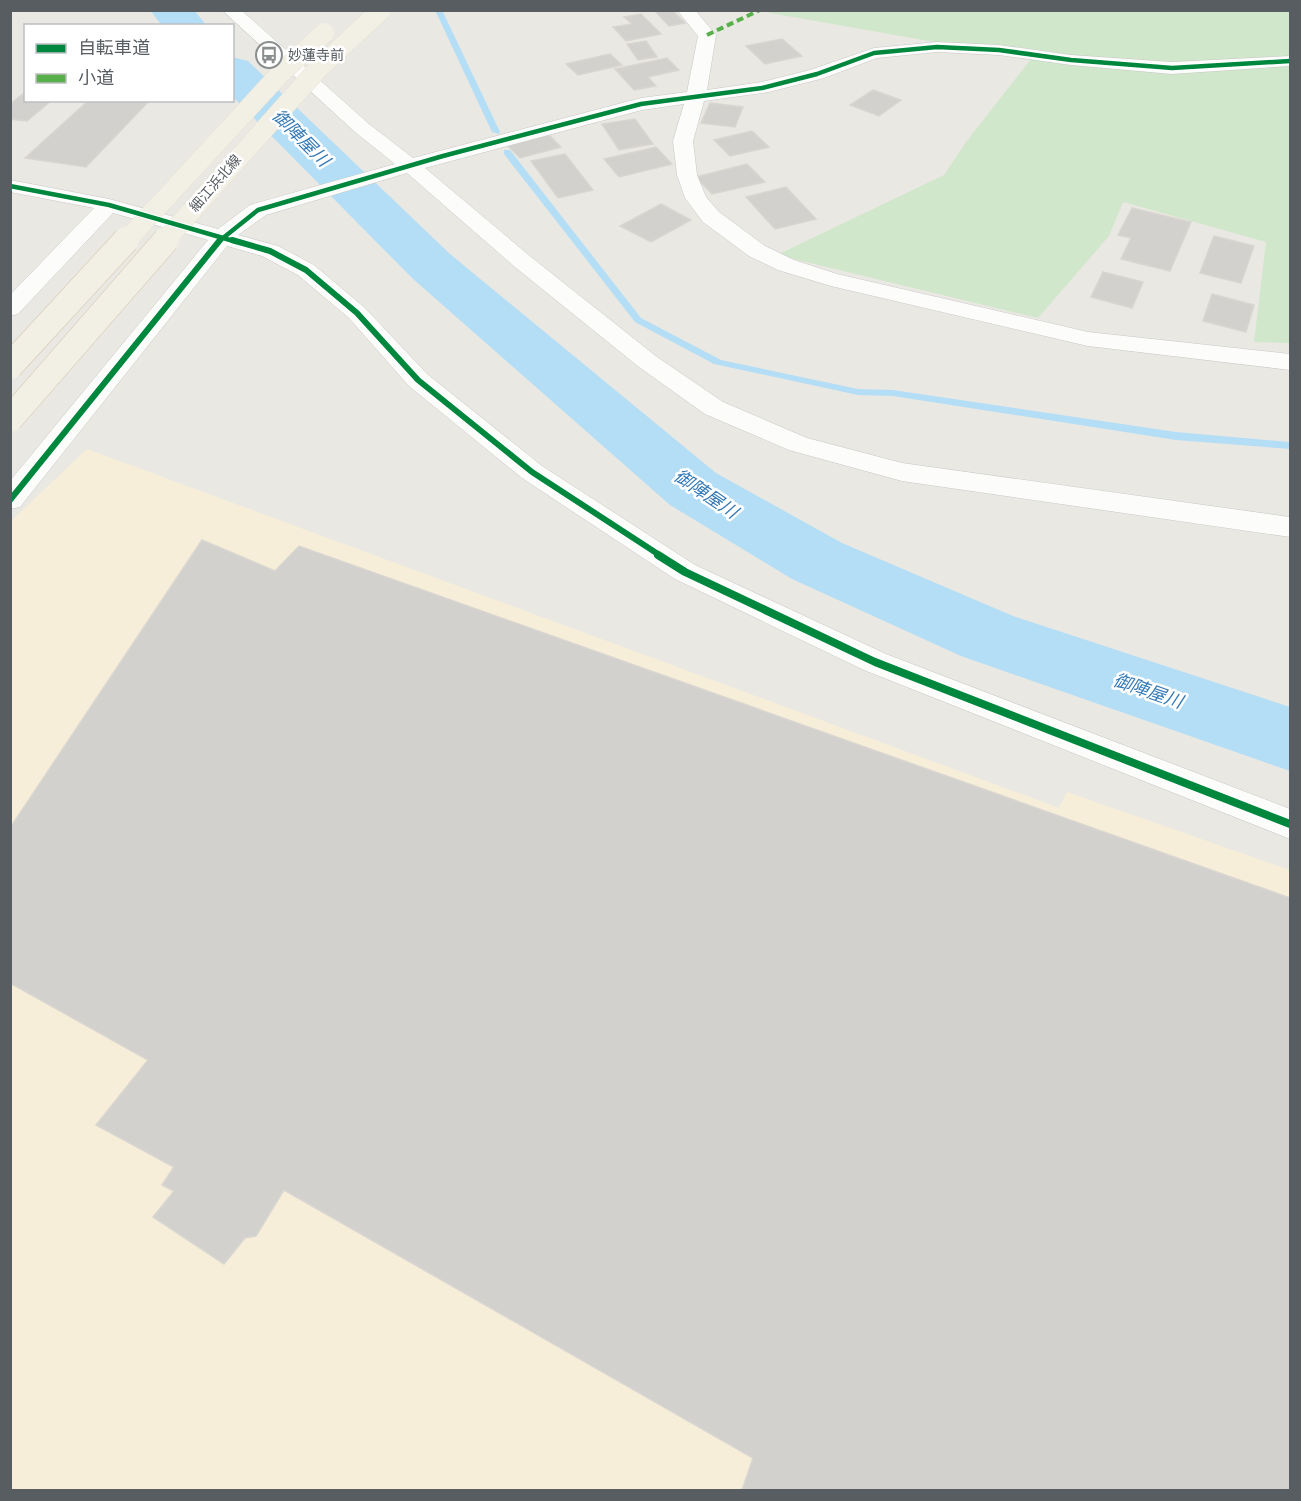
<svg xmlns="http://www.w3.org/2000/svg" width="1301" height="1501" viewBox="0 0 1301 1501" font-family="Rubik,'Noto Sans JP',sans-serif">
  <rect width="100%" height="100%" fill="#eae8e2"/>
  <!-- commercial -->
  <path fill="#f6eed9" d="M87,449L1059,808L1067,792L1290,870V1490H11V521Z"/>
  <!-- green -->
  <path fill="#d0e7cb" d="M759,11H1290V343L1254,342L1266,242L1123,202L1109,236L1038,318L777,255L944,175L966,142L1031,59Z"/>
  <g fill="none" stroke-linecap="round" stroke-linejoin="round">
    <!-- stream -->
    <path fill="#b4def6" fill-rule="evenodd" d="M435,10H442L500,132L499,134L492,132Z
      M504,150H510L641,318L721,360L858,389L893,390L1176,432L1290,442V449L1176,440L893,396L858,395L714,364L635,322L504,154Z"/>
    <!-- river -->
    <path fill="#b4def6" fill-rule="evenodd" d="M150,10H194L207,26H162Z
      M232,57L248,61L450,254L716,473L842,543L1013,616L1290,707V771L961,656L792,579L670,505L412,278L232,96Z"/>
  </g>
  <!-- building -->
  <path fill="#d2d1cd" stroke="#d9d6d1" stroke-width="1.5" d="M654,10H672L685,23L669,26Z
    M641,14L661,34L626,41L613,27L632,24L624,17Z
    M782,39L802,56L765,64L746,46Z
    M646,41L657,57L638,60L627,44Z
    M610,54L622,65L578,75L566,64Z
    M667,58L679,70L648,77L656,86L634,90L615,69Z
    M873,90L901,100L879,116L850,105Z
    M24,93L26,100H52L27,121L10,119V104Z
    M89,100H150L86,167L25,158Z
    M710,103L743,107L735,127L701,123Z
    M635,119L653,144L619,150L602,124Z
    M752,131L769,147L730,156L714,140Z
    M549,135L561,147L520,158L508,146Z
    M656,147L672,164L619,177L604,159Z
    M565,154L593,190L558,198L531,161Z
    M747,164L765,182L712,194L696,177Z
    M786,187L816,219L775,229L746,197Z
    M661,204L691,220L651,242L620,226Z
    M1132,208L1191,222L1170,271L1121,259L1131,238L1118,235Z
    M1214,236L1254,246L1241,283L1200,273Z
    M1103,272L1143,282L1132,308L1091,297Z
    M1212,294L1254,305L1246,332L1203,321Z
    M202,540L275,571L299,546L1290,898V1490H742L753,1458L284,1190L256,1236L245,1238L224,1264L153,1217L174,1191L162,1185L174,1167L96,1125L148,1060L10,983V828Z"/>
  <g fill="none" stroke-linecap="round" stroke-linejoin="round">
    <defs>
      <path id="minor" d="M222,10H241L369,124L413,158L641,98L687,92L698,36L677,10H695L716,35L707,90L762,82L810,70L874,48L937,42L999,45L1071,55L1172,62L1290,56V66L1172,74L1071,65L999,55L937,52L877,58L824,78L769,92L704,101L693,141L697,175L706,197L719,212L765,246L794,260L837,274L1088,332L1290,354V370L1088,346L831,286L778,270L749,256L703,222L685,198L677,175L673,141L684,104L642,110L425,168L531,257L657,357L723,402L807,438L902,463L1290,517V537L902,481L789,450L705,414L639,367L515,267L407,173L266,215L238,235L278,246L314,265L365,308L427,374L542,466L695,565L886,654L1290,809V839L864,670L675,579L522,478L409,386L349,318L298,275L262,256L227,246L20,507L10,509V481L208,240L113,213L18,314L10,316V295L94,208L10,192V180L109,199L218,229L250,205L395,164L355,132Z"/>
    </defs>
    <!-- minor casing -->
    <use href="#minor" stroke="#c7c7c6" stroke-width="1"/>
    <!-- minor -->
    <use href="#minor" fill="#fcfcfb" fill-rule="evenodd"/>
    <defs>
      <path id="major-bridge-far1" d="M125,242L279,75L324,33
        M164,242L317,70L381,10"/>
      <path id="major-bridge" d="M10,366L126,240
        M10,419L166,240"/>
    </defs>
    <!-- major-bridge-far1 casing -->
    <use href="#major-bridge-far1" stroke="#d3c7ae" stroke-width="20" stroke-linecap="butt"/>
    <!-- major-bridge casing -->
    <use href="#major-bridge" stroke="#d3c7ae" stroke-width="27" stroke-linecap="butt"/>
    <!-- major-bridge-far1 -->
    <use href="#major-bridge-far1" stroke="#f2efe5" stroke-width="20"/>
    <!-- major-bridge -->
    <use href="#major-bridge" stroke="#f2efe5" stroke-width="26"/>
    <!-- quiet -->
    <path stroke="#58b04a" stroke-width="4" stroke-dasharray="7 4" stroke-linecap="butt" d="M707,35L760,10"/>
    <defs>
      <path id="cycleway-far2" d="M10,186L109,205L237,242
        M218,242L258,210L443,156L641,104L762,88L817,74L874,53L937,47L999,50L1071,60L1172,68L1290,61"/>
      <path id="cycleway-far1" d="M232,240L270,251L306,270L357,313L418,380L532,472L661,556
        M10,500L220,240"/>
      <path id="cycleway" d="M658,555L685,572L875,662L1290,824"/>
    </defs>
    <!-- cycleway-far2 casing -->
    <use href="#cycleway-far2" stroke="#fff" stroke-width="7"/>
    <!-- cycleway-far1 casing -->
    <use href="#cycleway-far1" stroke="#fff" stroke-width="9"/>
    <!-- cycleway casing -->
    <use href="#cycleway" stroke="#fff" stroke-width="11"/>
    <!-- cycleway-far2 -->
    <use href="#cycleway-far2" stroke="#00873e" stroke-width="4.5"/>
    <!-- cycleway-far1 -->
    <use href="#cycleway-far1" stroke="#00873e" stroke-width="6"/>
    <!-- cycleway -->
    <use href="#cycleway" stroke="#00873e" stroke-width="8"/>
  </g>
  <!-- icons -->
  <defs>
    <symbol id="bus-ring" viewBox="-11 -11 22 22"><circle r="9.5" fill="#fff" stroke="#8b8e8e" stroke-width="1.5"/><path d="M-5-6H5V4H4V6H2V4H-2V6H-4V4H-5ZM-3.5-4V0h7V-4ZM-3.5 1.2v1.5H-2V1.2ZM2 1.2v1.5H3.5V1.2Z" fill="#8b8e8e"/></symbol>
  </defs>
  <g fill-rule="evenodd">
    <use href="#bus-ring" x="254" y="40" width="30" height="30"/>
  </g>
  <g text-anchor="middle" stroke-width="5" stroke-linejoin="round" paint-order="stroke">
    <!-- far-poi labels -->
    <g font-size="14" fill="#585d61" stroke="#fff" text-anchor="start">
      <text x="288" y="60">妙蓮寺前</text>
    </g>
    <!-- far-street labels -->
    <g font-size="14" fill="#585d61" stroke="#fff">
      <text transform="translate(215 183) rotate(-49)" y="5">細江浜北線</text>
    </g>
    <!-- water labels -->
    <g font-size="18" font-style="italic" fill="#357ab7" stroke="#fff">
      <text transform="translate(301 138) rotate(45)" y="6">御陣屋川</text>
      <text transform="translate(706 494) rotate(34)" y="6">御陣屋川</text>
      <text transform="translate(1148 691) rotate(19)" y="6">御陣屋川</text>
    </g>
  </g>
  <!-- border -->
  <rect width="1301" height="1501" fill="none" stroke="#585d61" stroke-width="24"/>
  <!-- legend -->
  <rect x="24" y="24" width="210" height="78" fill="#ffffff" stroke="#bcbec0" stroke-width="1.5"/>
  <rect x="36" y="44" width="30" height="9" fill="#00873e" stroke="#bcbec0" stroke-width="1.5"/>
  <text x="78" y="54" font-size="18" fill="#585d61">自転車道</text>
  <rect x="36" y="74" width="30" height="9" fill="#58b04a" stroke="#bcbec0" stroke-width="1.5"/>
  <text x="78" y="84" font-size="18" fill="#585d61">小道</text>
</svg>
